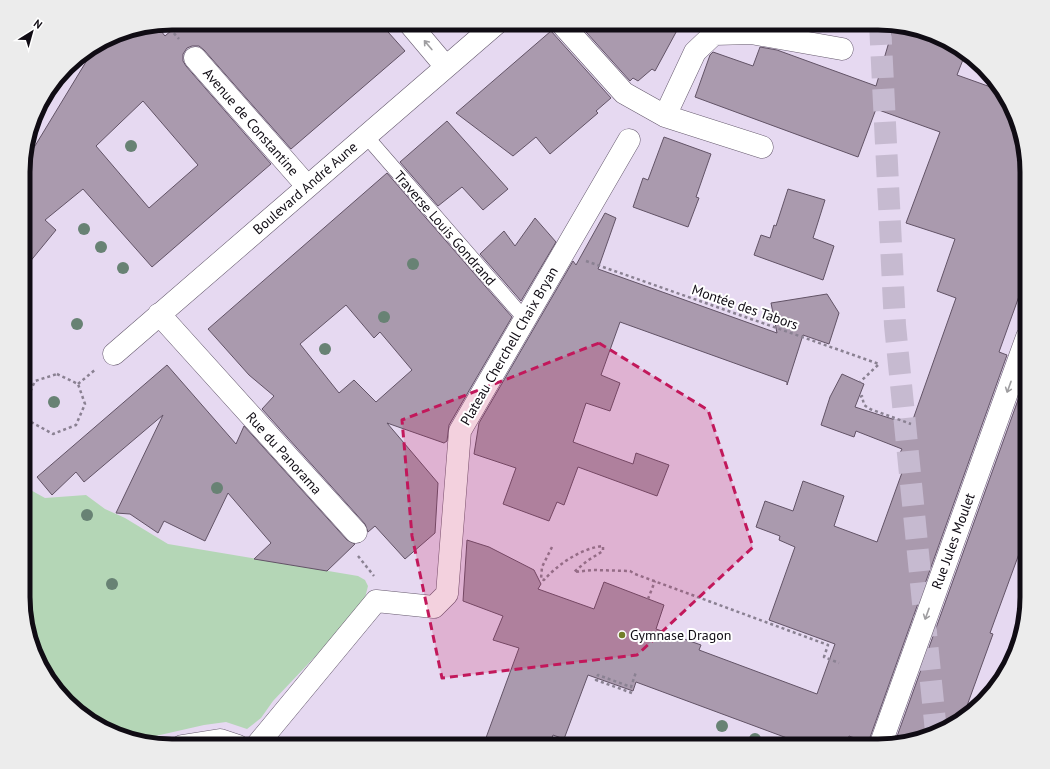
<svg xmlns="http://www.w3.org/2000/svg" width="1050" height="769" viewBox="0 0 1050 769" font-family="'PT Sans',sans-serif">
  <rect width="100%" height="100%" fill="#e6d9f1"/>
  <!-- green -->
  <path fill="#b4d6b6" d="M27,488L45,498L86,495L105,509L125,518L168,544L358,576L365,580L368,586L363,606L273,701L261,718L247,729L226,722L204,725L138,740L115,735L81,715L43,671L24,616V490Z"/>
  <!-- building -->
  <path fill="#aa9aae" stroke="#625366" fill-rule="evenodd" d="M180,23H380L405,51L291,149L204,50L199,46H192L187,48L183,54V61L186,66L271,164L152,267L83,189L45,220L56,230L24,269V164L95,47L115,34L157,26L165,36ZM143,101L198,165L149,208L96,146Z
    M578,23H681L655,71L652,69L638,81L633,78L630,81Z
    M894,25L935,34L966,52L957,75L999,90L1012,106L1027,162V274L999,352L1007,355L868,743L849,736L846,746H787V738L636,682L633,691L588,675L564,739L553,735L549,746H483L519,648L493,640L503,616L463,601L467,540L489,547L534,570L541,584L538,589L594,609L604,582L664,605L656,629L701,645L699,650L817,694L835,644L769,620L795,547L779,540L780,536L756,527L765,501L793,511L803,481L844,496L834,526L877,542L908,456L900,453L902,449L856,431L854,437L821,425L830,397L842,374L864,384L855,407L911,425L956,298L937,291L955,239L906,223L940,132L876,109L858,157L695,97L710,55L713,52L753,66L760,47L777,50L876,86Z
    M551,31L611,98L596,111L598,113L550,154L536,137L513,156L456,113Z
    M447,121L508,189L483,210L462,187L438,206L400,162Z
    M664,137L711,154L696,197L699,198L688,227L633,207L643,178L648,180Z
    M387,173L512,317L449,425L447,441L444,443L387,423L438,483L435,533L405,559L375,526L368,532L365,524L262,409L274,396L249,375L208,329ZM346,305L374,338L380,332L412,370L376,402L354,380L339,393L300,344Z
    M788,189L825,200L813,238L834,246L823,280L754,255L761,235L770,238L774,225L776,226Z
    M605,213L616,218L598,269L777,333L771,303L827,294L839,313L829,344L803,335L787,385V382L620,322L601,375L620,383L610,411L586,403L573,442L633,464L636,453L669,465L657,496L578,467L564,505L557,502L549,521L503,504L516,468L474,454L479,423L573,261L576,265Z
    M535,218L556,242L521,301L480,254L504,231L515,246Z
    M167,365L236,444L244,426L347,540L355,544L327,571L254,559L271,543L228,493L205,541L164,521L158,533L130,514L116,513L163,415L84,482L76,472L52,495L37,477Z
    M1027,375V532L990,633L993,634L964,714L944,731L895,742Z"/>
  <g fill="none" stroke-linecap="round" stroke-linejoin="round">
    <!-- trunk-tunnel -->
    <path stroke="#c6bad0" stroke-width="22" stroke-dasharray="22 11" stroke-linecap="butt" d="M880,23L895,325L936,732"/>
    <defs>
      <path id="service" d="M366,136L525,319"/>
      <path id="minor" d="M409,23L446,67
        M561,23L624,93L665,116L762,147
        M195,58L307,186
        M665,116L695,52L714,34L751,33L842,49
        M159,314L356,532
        M114,354L497,23
        M182,746L220,740L238,746
        M256,746L376,601L434,607L447,594L460,431L629,140
        M880,746L1027,337"/>
    </defs>
    <!-- service casing -->
    <use href="#service" stroke="#665a6e" stroke-width="15"/>
    <!-- minor casing -->
    <use href="#minor" stroke="#665a6e" stroke-width="23"/>
    <!-- path -->
    <path stroke="#8a8192" stroke-width="2.5" stroke-dasharray="3 3" stroke-linecap="butt" d="M166,24L179,39
      M586,261L879,364L860,382
      M57,374L78,384L85,404L76,425L53,434L31,422L25,403L35,381Z
      M78,384L96,369
      M860,397L862,396L864,405L870,409L911,424
      M24,428L31,422
      M552,547L542,567L541,579L544,580C558,564 582,548 603,546V551L587,561L574,572L593,570L630,571L635,574L828,645L824,657L839,663
      M358,556L374,576
      M648,599L655,581
      M632,693L596,680L598,675L631,687L636,672"/>
    <!-- service -->
    <use href="#service" stroke="#fff" stroke-width="14"/>
    <!-- minor -->
    <use href="#minor" stroke="#fff" stroke-width="22"/>
  </g>
  <!-- trees -->
  <g fill="#688274">
    <circle cx="131" cy="146" r="6"/>
    <circle cx="84" cy="229" r="6"/>
    <circle cx="101" cy="247" r="6"/>
    <circle cx="413" cy="264" r="6"/>
    <circle cx="123" cy="268" r="6"/>
    <circle cx="384" cy="317" r="6"/>
    <circle cx="77" cy="324" r="6"/>
    <circle cx="325" cy="349" r="6"/>
    <circle cx="54" cy="402" r="6"/>
    <circle cx="217" cy="488" r="6"/>
    <circle cx="87" cy="515" r="6"/>
    <circle cx="112" cy="584" r="6"/>
    <circle cx="722" cy="726" r="6"/>
    <circle cx="755" cy="739" r="6"/>
  </g>
  <!-- one-way arrows -->
  <defs><path id="oneway-shaft" d="M-6 0H5M1.5-3L5.5 0L1.5 3" fill="none" stroke-width="1.6" stroke-linecap="round" stroke-linejoin="round"/></defs>
  <g stroke="#9f9ea1">
    <use href="#oneway-shaft" transform="translate(428 45) rotate(-130)"/>
    <use href="#oneway-shaft" transform="translate(1009 387) rotate(110)"/>
    <use href="#oneway-shaft" transform="translate(927 614) rotate(110)"/>
  </g>
  <!-- marked area -->
  <path fill="#c2185b" fill-opacity="0.2" stroke="#c2185b" stroke-width="3" stroke-dasharray="8 5" stroke-linejoin="round" d="M599,343L708,410L753,547L637,655L442,678L412,536L402,420Z"/>
  <!-- markers -->
  <circle fill="#737e2a" stroke="#fff" stroke-width="1.5" cx="622" cy="635" r="4"/>
  <g text-anchor="middle" stroke-width="4" stroke-linejoin="round" paint-order="stroke">
    <!-- street labels -->
    <g font-size="14" fill="#100c14" stroke="#fff">
      <text transform="translate(251 122) rotate(49)" y="5">Avenue de Constantine</text>
      <text transform="translate(305 188) rotate(-41)" y="5">Boulevard André Aune</text>
      <text transform="translate(445 228) rotate(49)" y="5">Traverse Louis Gondrand</text>
      <text transform="translate(745 307) rotate(19)" y="5">Montée des Tabors</text>
      <text transform="translate(509 346) rotate(-60)" y="5">Plateau Cherchell Chaix Bryan</text>
      <text transform="translate(284 453) rotate(48)" y="5">Rue du Panorama</text>
      <text transform="translate(953 541) rotate(-70)" y="5">Rue Jules Moulet</text>
    </g>
    <!-- poi labels -->
    <g font-size="14" fill="#100c14" stroke="#fff" text-anchor="start">
      <text x="630" y="640">Gymnase Dragon</text>
    </g>
  </g>
  <!-- crop -->
  <path d="M0 0H1050V769H0ZM172 30H878A142 142 0 0 1 1020 172V597A142 142 0 0 1 878 739H172A142 142 0 0 1 30 597V172A142 142 0 0 1 172 30Z" fill="#ececec" fill-rule="evenodd"/>
  <path fill="none" stroke="#100c14" stroke-width="5" d="M172 30H878A142 142 0 0 1 1020 172V597A142 142 0 0 1 878 739H172A142 142 0 0 1 30 597V172A142 142 0 0 1 172 30Z"/>
  <!-- north arrow -->
  <g transform="translate(32 32) rotate(37)" stroke="#ffffff" stroke-width="3" paint-order="stroke">
  <path d="M0-3L7 15L0 10L-7 15Z" fill="#100c14"/>
  <text y="-6" font-size="11" font-weight="bold" text-anchor="middle" fill="#100c14">N</text>
  </g>
</svg>
